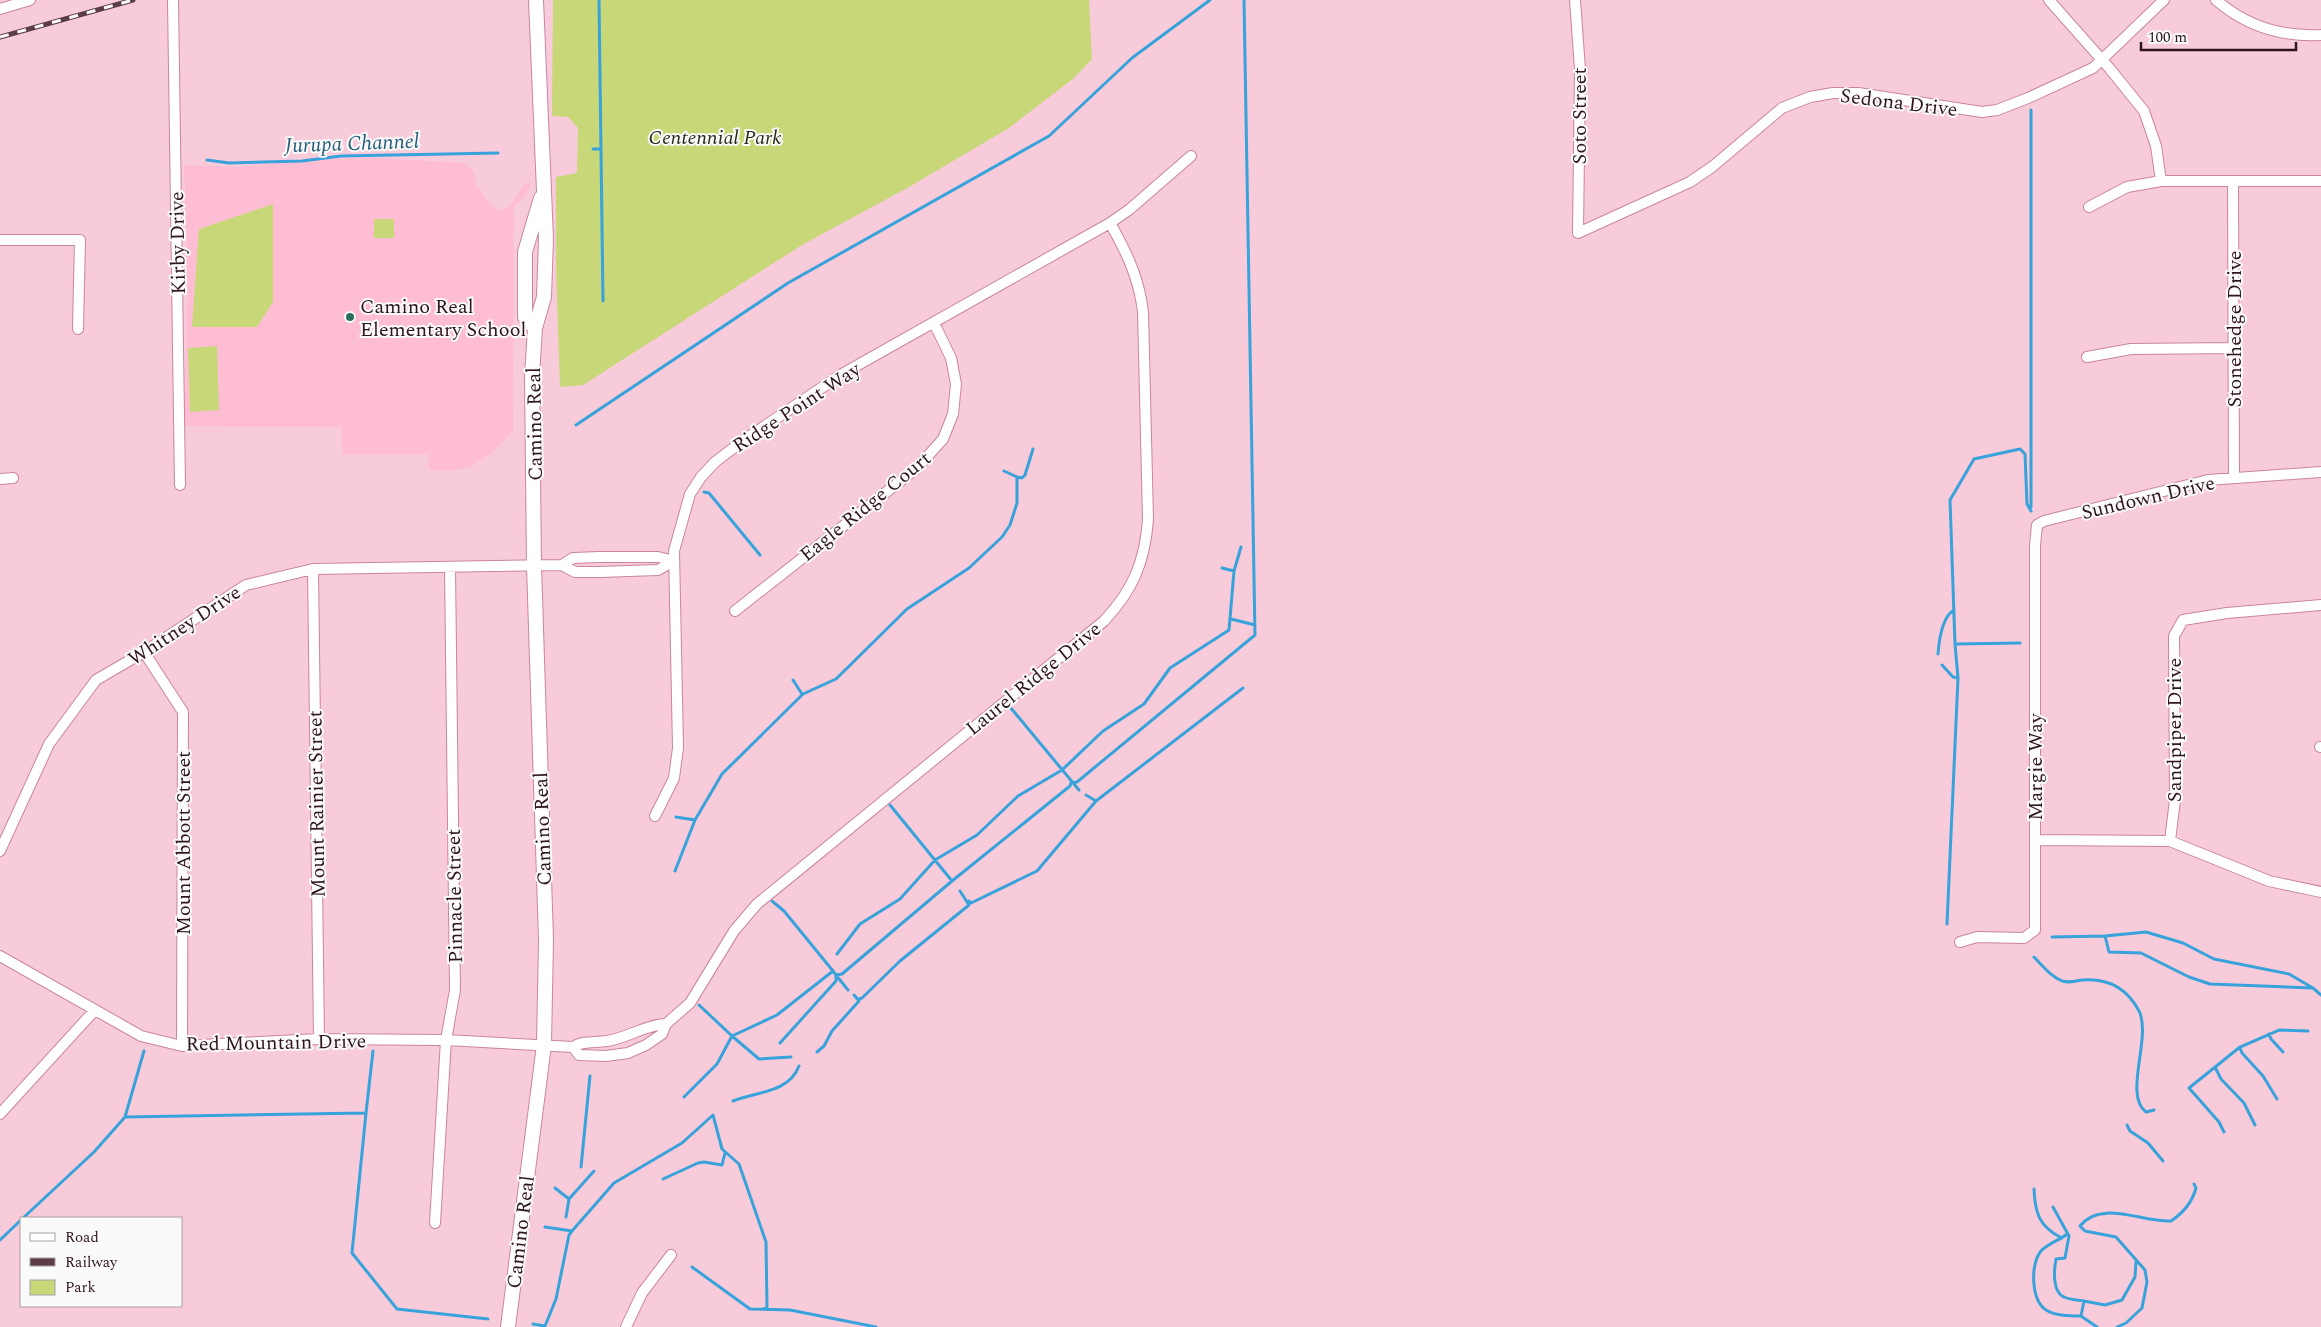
<svg xmlns="http://www.w3.org/2000/svg" width="2321" height="1327" viewBox="0 0 2321 1327" font-family="Spectral,serif">
  <rect width="100%" height="100%" fill="#f8cbda"/>
  <!-- built -->
  <path fill="#ffbdd4" d="M375,158L465,163L474,173L477,185L491,206L499,209L504,210L511,204L525,183H532L525,197L514,206L513,431L492,453L470,467L455,470H429L428,454H342V427L184,426L188,288L184,165L238,167L315,159Z"/>
  <!-- green -->
  <path fill="#c8d778" d="M553,0H1089L1092,59L1074,78L1009,128L909,187L802,245L583,385L560,387L556,268V177L577,173L578,128L568,117L552,116Z
    M273,204V302L257,327H192L199,229Z
    M374,219H394V238H374Z
    M217,346L219,410L190,412L188,348Z"/>
  <g fill="none" stroke-linecap="round" stroke-linejoin="round">
    <!-- stream -->
    <path stroke="#38a2da" stroke-width="3" d="M599,0L603,301
      M2031,110V507
      M593,149H601
      M207,160L229,163L302,161L341,156L498,153
      M576,425L788,283L1049,136L1132,58L1210,0
      M1004,471L1017,477
      M704,492L709,493L760,555
      M1222,568L1234,571
      M1231,619L1255,625
      M2020,643L1955,644L1950,500L1974,459L2020,449L2025,454L2027,504L2031,511
      M1938,654C1939,641 1942,617 1954,610
      M1942,665L1953,677L1958,678
      M793,680L802,694
      M1010,707L1079,790
      M1086,795L1096,801
      M890,805L952,881
      M695,820L722,774L803,694L836,679L907,609L969,568L1002,537L1010,525L1017,503V477L1022,478L1025,475L1033,449
      M675,871L695,820L676,817
      M772,901L784,911L833,971L777,1015L732,1036L759,1059L791,1057
      M969,901L971,903L1037,871L1096,801L1243,688
      M1947,924L1958,678L1955,644
      M2105,936L2109,952L2141,953L2189,977L2210,984L2312,988
      M2052,937L2105,936L2146,932L2183,943L2214,959L2289,974L2313,988L2321,995
      M837,954L860,924L900,899L935,860L977,835L1018,796L1062,770L1103,731L1144,704L1170,668L1229,630L1234,571L1241,547
      M2034,957C2042,965 2049,975 2060,980C2067,984 2075,981 2082,980C2107,978 2127,988 2139,1011C2152,1037 2123,1095 2146,1112L2154,1110
      M848,990L836,975L842,974L952,881L1070,786L1071,783L1077,782L1255,635L1244,0
      M859,999L862,998L900,961L969,905L960,891
      M2269,1034L2271,1039L2283,1052
      M780,1043L836,981V975L833,971
      M2240,1048L2242,1053L2263,1076L2277,1099
      M817,1052L824,1046L832,1031L859,1001L854,995
      M2215,1067L2221,1079L2244,1103L2255,1125
      M684,1097L717,1064L732,1036L699,1005
      M733,1101C755,1092 789,1093 799,1066
      M366,1113L352,1253L397,1309L488,1319
      M125,1117L366,1113L373,1051
      M2127,1125L2130,1131L2148,1143L2163,1161
      M2224,1132L2219,1122L2189,1088L2240,1047L2279,1030L2308,1031
      M581,1167L590,1076
      M663,1179L698,1163L704,1162L722,1165L725,1153
      M555,1188L569,1199L594,1171
      M2034,1189C2035,1213 2039,1227 2062,1238
      M2053,1207L2069,1236L2065,1258L2056,1259C2054,1269 2052,1292 2064,1297C2070,1300 2078,1300 2084,1301L2081,1316C2069,1316 2056,1316 2046,1310C2031,1300 2030,1264 2041,1251C2047,1244 2060,1240 2067,1234
      M566,1217L569,1199
      M23,1218L94,1152L125,1117L144,1051
      M545,1227L572,1231
      M0,1240L21,1220
      M692,1267L750,1309L790,1310L876,1327
      M2084,1301L2105,1305L2122,1300L2135,1277L2136,1262
      M2081,1316L2097,1327
      M533,1324L545,1326L556,1299L569,1235L572,1231L614,1183L682,1143L713,1115L722,1149L739,1164L766,1242L767,1307L763,1309
      M2117,1327L2126,1323L2142,1308L2147,1282L2145,1270L2116,1237L2085,1231L2080,1226C2101,1199 2144,1223 2171,1221C2183,1213 2192,1203 2196,1188L2194,1184"/>
    <defs>
      <path id="minor" d="M173,0L180,485
        M1575,0L1580,69L1578,233L1690,182L1712,167L1782,108L1810,97L1833,93H1858L1982,112L1997,110L2028,98L2093,68L2164,0
        M2049,0L2110,69L2144,111L2156,146L2161,181
        M2216,0C2246,26 2282,37 2321,35
        M0,9L30,0
        M2233,181L2234,478
        M2089,207L2127,187L2161,181H2321
        M0,240H80L78,329
        M2087,357L2131,349L2234,348
        M0,479L13,478
        M562,565L575,572H600L658,570L674,561
        M313,569L319,1039
        M735,611L917,468L943,439L953,414L956,384L951,358L934,323
        M144,652L183,712L182,1046
        M2320,747H2321
        M655,816L674,778L678,748L674,551L690,494L701,477L715,462L744,440L842,374L1110,223L1130,209L1191,156
        M2036,840L2170,841L2269,881L2321,892
        M2170,841L2175,800L2174,636L2183,620L2227,613L2321,605
        M0,851L49,744L96,680L144,652L246,585L313,569L562,565L573,558L600,557H658L674,561
        M1960,942L1977,937L2024,938L2035,930V545L2037,525L2044,521L2208,480L2321,472
        M0,956L141,1036L182,1046L319,1039L446,1040L573,1047C583,1040 595,1043 607,1041C627,1038 648,1024 666,1024
        M573,1047L579,1055L606,1056L628,1053L646,1045L662,1034L666,1024L690,1003L734,931L757,904L1104,621C1133,590 1145,562 1148,519L1143,312C1139,278 1127,253 1110,223
        M0,1114L94,1011
        M435,1223L446,1040L455,990L450,567
        M626,1327L642,1293L671,1255"/>
      <path id="major" d="M535,328L525,317V252L541,198
        M508,1327L544,1045L546,940L534,566L532,376L535,328L544,297L546,239L536,0"/>
    </defs>
    <!-- minor casing -->
    <use href="#minor" stroke="#ca859e" stroke-width="12"/>
    <!-- major casing -->
    <use href="#major" stroke="#ca859e" stroke-width="16"/>
    <!-- minor -->
    <use href="#minor" stroke="#fff" stroke-width="10"/>
    <!-- major -->
    <use href="#major" stroke="#fff" stroke-width="14"/>
    <defs>
      <path id="rail" d="M0,37L133,0"/>
    </defs>
    <!-- rail casing -->
    <use href="#rail" stroke="#5b3d48" stroke-width="5"/>
    <!-- rail -->
    <use href="#rail" stroke="#fafafa" stroke-width="3" stroke-dasharray="9" stroke-linecap="butt"/>
  </g>
  <!-- markers -->
  <circle fill="#2b6e5f" stroke="#fafafa" stroke-width="2" cx="350" cy="317" r="5"/>
  <g text-anchor="middle" stroke-width="4" stroke-linejoin="round" paint-order="stroke">
    <!-- street labels -->
    <g font-size="20" fill="#2f151f" stroke="#fafafa">
      <text transform="translate(1899 102) rotate(7)" y="7">Sedona Drive</text>
      <text transform="translate(1579 116) rotate(-90)" y="7">Soto Street</text>
      <text transform="translate(177 243) rotate(-91)" y="7">Kirby Drive</text>
      <text transform="translate(2234 329) rotate(-90)" y="7">Stonehedge Drive</text>
      <text transform="translate(796 407) rotate(-33)" y="7">Ridge Point Way</text>
      <text transform="translate(534 424) rotate(-91)" y="7">Camino Real</text>
      <text transform="translate(2148 497) rotate(-13)" y="7">Sundown Drive</text>
      <text transform="translate(865 506) rotate(-39)" y="7">Eagle Ridge Court</text>
      <text transform="translate(184 625) rotate(-33)" y="7">Whitney Drive</text>
      <text transform="translate(1033 678) rotate(-39)" y="7">Laurel Ridge Drive</text>
      <text transform="translate(2174 730) rotate(-90)" y="7">Sandpiper Drive</text>
      <text transform="translate(2035 767) rotate(-90)" y="7">Margie Way</text>
      <text transform="translate(316 804) rotate(-91)" y="7">Mount Rainier Street</text>
      <text transform="translate(542 829) rotate(-92)" y="7">Camino Real</text>
      <text transform="translate(183 843) rotate(-90)" y="7">Mount Abbott Street</text>
      <text transform="translate(454 896) rotate(-91)" y="7">Pinnacle Street</text>
      <text transform="translate(276 1042) rotate(-1)" y="7">Red Mountain Drive</text>
      <text transform="translate(520 1232) rotate(-83)" y="7">Camino Real</text>
    </g>
    <!-- park labels -->
    <g font-size="20" font-style="italic" fill="#282b15" stroke="#fafafa">
      <text x="715" y="144">Centennial Park</text>
    </g>
    <!-- poi labels -->
    <g font-size="20" fill="#2f151f" stroke="#fafafa" text-anchor="start">
      <text x="360" y="313">Camino Real<tspan x="360" dy="23">Elementary School</tspan></text>
    </g>
    <!-- water labels -->
    <g font-size="21" font-style="italic" fill="#275d7b" stroke="#fafafa">
      <text transform="translate(352 143) rotate(-2)" y="7">Jurupa Channel</text>
    </g>
  </g>
  <!-- legend -->
  <rect x="20" y="1217" width="162" height="90" fill="#fafafa" stroke="#a99ea2"/>
  <rect x="30" y="1233" width="25" height="8" fill="#ffffff" stroke="#a99ea2"/>
  <text x="65" y="1242" font-size="15" fill="#2f151f">Road</text>
  <rect x="30" y="1258" width="25" height="8" fill="#5b3d48" stroke="#a99ea2"/>
  <text x="65" y="1267" font-size="15" fill="#2f151f">Railway</text>
  <rect x="30" y="1280" width="25" height="15" fill="#c8d778" stroke="#a99ea2"/>
  <text x="65" y="1292" font-size="15" fill="#2f151f">Park</text>
  <!-- scale -->
  <path d="M2141 42v8h155v-8" fill="none" stroke="#2f151f" stroke-width="2.5"/>
  <text x="2148" y="42" font-size="15" fill="#2f151f" stroke="#fafafa" stroke-width="4" paint-order="stroke">100 m</text>
</svg>
